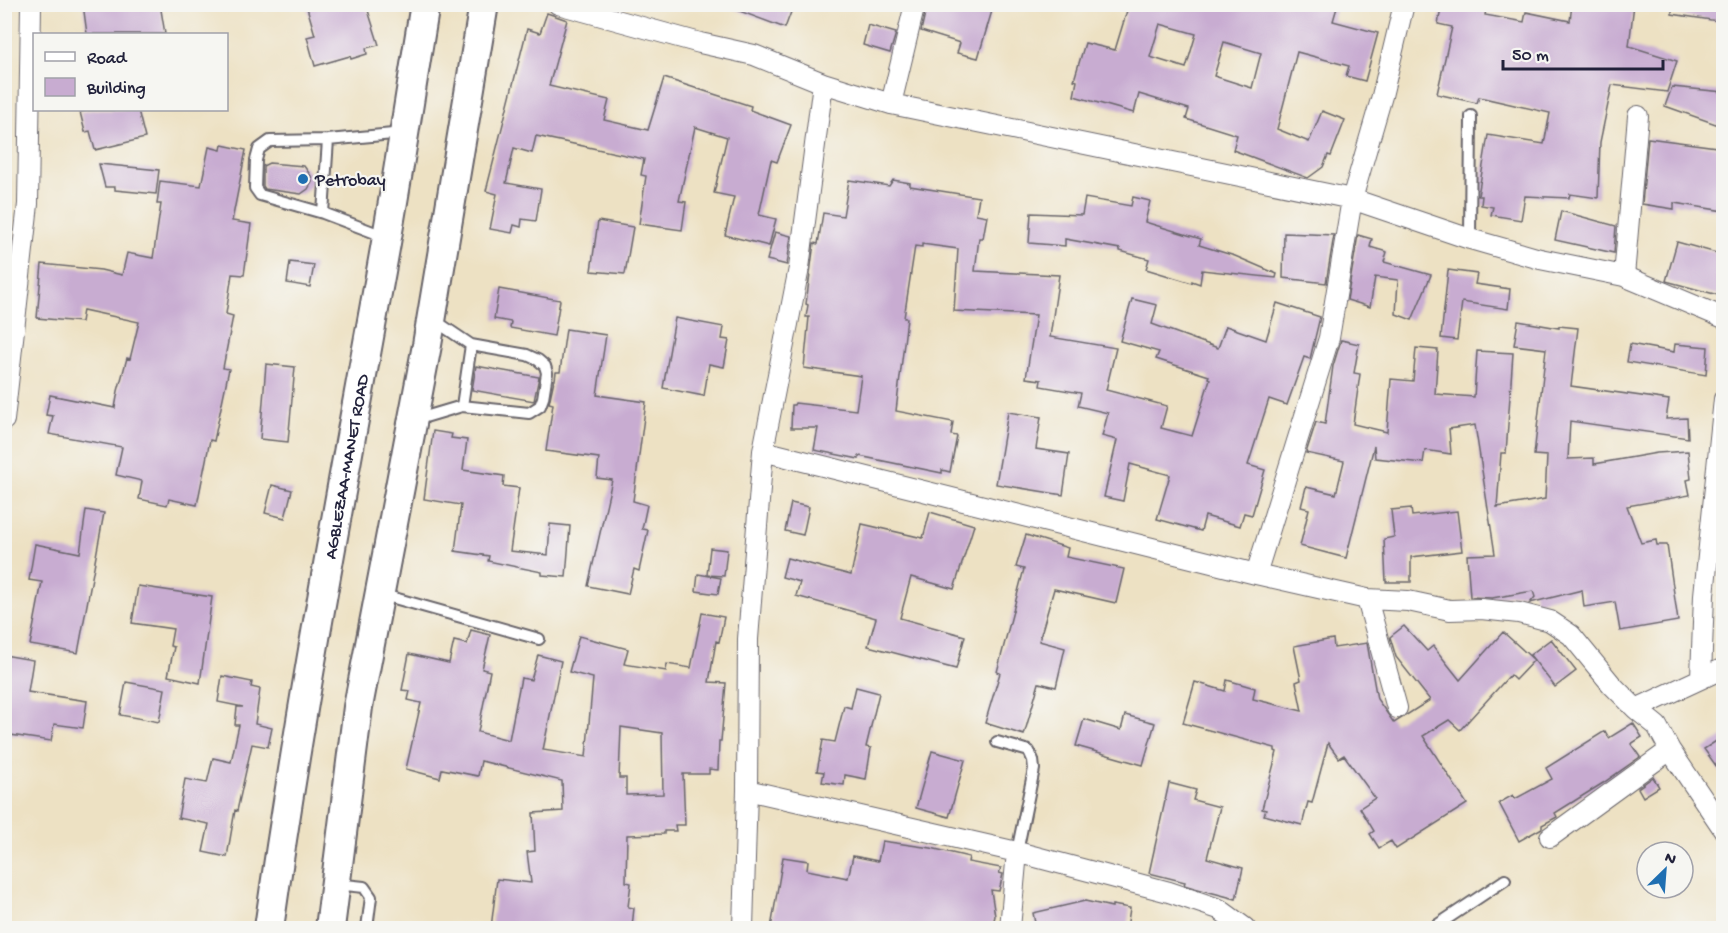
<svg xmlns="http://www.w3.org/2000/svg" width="1728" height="933" viewBox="0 0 1728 933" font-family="'Gochi Hand',sans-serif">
  <rect width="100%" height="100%" fill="#f6f6f2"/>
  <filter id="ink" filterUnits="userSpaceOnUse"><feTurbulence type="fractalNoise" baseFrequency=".0167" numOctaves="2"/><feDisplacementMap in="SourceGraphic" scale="12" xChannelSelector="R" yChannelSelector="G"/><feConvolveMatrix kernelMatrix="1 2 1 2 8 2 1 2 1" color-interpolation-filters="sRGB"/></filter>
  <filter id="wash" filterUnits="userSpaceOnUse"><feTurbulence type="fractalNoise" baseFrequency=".008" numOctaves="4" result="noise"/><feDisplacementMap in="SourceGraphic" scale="24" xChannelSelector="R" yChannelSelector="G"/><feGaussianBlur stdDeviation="1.35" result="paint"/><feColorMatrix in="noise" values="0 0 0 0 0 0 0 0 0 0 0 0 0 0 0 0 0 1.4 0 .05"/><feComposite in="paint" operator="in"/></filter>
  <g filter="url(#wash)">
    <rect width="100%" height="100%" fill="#ede1c3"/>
    <g id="blocks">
      <!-- building -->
      <path fill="#c8acd1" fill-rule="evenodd" d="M83,4H160L165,34H87Z
        M306,4H366L379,45L366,48L367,54L351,59L350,56L315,66L307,37L315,35Z
        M726,4H794L785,28L726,6Z
        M927,4H994L978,58L957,53L960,43L921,31Z
        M1129,4H1338L1333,21L1378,33L1365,81L1346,76L1349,66L1297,52L1277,129L1309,142L1322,111L1345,120L1331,156L1328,155L1323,167L1308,178L1233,150L1237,135L1186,119L1189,109L1139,94L1134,113L1074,96L1077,81L1074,80L1085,43L1115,50ZM1160,24L1196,34L1186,68L1150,57ZM1224,42L1261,53L1252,88L1214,76Z
        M1442,4H1487L1485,15L1524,22L1526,12L1570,21L1572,4H1634L1629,46L1677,61L1667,92L1612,85L1600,142L1598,198L1570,194L1569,198L1525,196L1521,220L1491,215L1493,207L1481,205L1482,196H1478L1488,135L1544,144L1550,113L1479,97L1477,103L1437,94L1452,27L1438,24Z
        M1672,4H1724V22L1672,14Z
        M547,13L567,20L549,86L609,100L604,120L648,130L664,78L751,106L750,110L791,125L777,162L771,160L759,215L776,219L769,246L725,235L734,197L714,193L727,137L695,127L679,201L686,202L682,230L639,224L646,176L641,175L644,159L536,136L532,153L514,148L506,183L541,189L536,221L522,219L521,227L514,225L512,233L490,229L497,194L486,191L527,29L540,33Z
        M868,25L896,33L890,53L863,45Z
        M1672,87L1724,92V127L1665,106Z
        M91,110H138L145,138L95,150L90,131L85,132L80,112Z
        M1648,138L1724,148V211L1674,203V209L1642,204Z
        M222,145L246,150L232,221L251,224L244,275L232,274L226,314L233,316L223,368L229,369L214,441L210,440L197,505L169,499L167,505L139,499L142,481L116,475L122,447L49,434L53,416L46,415L50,395L115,408L118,391L127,358L130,359L139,322L83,310L81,322L37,318L42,264L101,270L122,275L127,253L153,258L161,204H157L160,181L201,186L209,147L221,150Z
        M269,163L304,166L311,176L312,182L308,189L301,194L265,189L263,186V166Z
        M99,164L159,170L156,194L115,190V187H105Z
        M849,180L889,186L893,180L910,183V186L979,197L976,214L987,216L983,238H979L975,271L1059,275L1050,337L1116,348L1106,390L1167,406L1161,428L1192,436L1210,379L1208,378L1209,376L1156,359L1159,352L1120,341L1132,299L1157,305L1152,324L1218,348L1226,326L1266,340L1277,303L1320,317L1310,359L1304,357L1287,405L1269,399L1248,465L1265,470L1252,515L1244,513L1240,526L1205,516L1201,531L1157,519L1170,475L1130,464L1123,501L1104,497L1117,440L1102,436L1108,413L1078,406L1081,393L1040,386L1041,380L1026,378L1036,315L954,311L958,249L922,244V247L915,246L904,318H907L896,411L953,422L951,435L957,436L950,472L942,470V473L859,456V459L814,450L818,428H791L792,405H794L795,403L856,410L861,376L804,368L809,317H806L808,305L806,304L814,243L818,244L823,213L843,216Z
        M1133,197L1150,201L1145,222L1201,239L1199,245L1235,256L1277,274L1276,278L1202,270L1200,284L1192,281V283L1146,269L1149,259L1120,251V249L1065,239V246L1029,243L1031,213L1082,215L1085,198L1131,206Z
        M1561,211L1616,226L1614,253L1555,240Z
        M598,221L633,227L625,274L591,271Z
        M775,232L791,236L787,265L767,260Z
        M1284,233L1334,235L1326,283L1283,278Z
        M1358,235L1372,239L1370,247L1387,252L1384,262L1431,275L1412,320L1396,314L1398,280L1375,277L1370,307L1347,300Z
        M1677,242L1724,255V274L1718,295L1666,281Z
        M290,262L314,265L310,287L287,283Z
        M1448,270L1477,274L1475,284L1510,289L1508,309L1462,302L1457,340L1441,338Z
        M499,289L560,300L554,336L510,328L511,322L494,319Z
        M675,318L724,327L722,339L729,340L724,367L709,364L704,396L663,388Z
        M1518,321L1559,328V326L1578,328L1571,386L1669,400L1666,419L1687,418L1688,438L1570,421L1568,459L1594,458V464L1657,453L1688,451L1691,479L1687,480L1690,495L1627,506L1641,543L1656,540L1657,545H1667L1678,621L1620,631L1615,602L1584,607L1582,590L1530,603L1535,597L1533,591L1492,598L1470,597L1467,555L1495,554L1475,425L1449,429L1451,454L1425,450L1423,463L1375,458L1374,446L1346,558L1300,546L1309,509L1301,507L1306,487L1336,494L1344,461L1306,453L1316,422L1325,424L1333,366L1341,340L1359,344L1354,373L1360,374L1353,424L1387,432L1391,379L1413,381L1416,348L1438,350L1435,394L1474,397L1477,351L1513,353L1506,453H1501L1497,507L1545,499L1547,456L1534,455L1546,349L1514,345Z
        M566,329L606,335L597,395L646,402L633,501L647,505L642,529L648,530L639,571L634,569L628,594L588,586L612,480L597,478L599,458L546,451L553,404L549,403L554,380H555L556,372H560Z
        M1630,344L1674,352L1675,344L1708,347L1706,375L1627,362Z
        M266,364L295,367L288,442L260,439Z
        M476,366L539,377L534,401L472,390Z
        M1008,412L1041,417L1036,449L1069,454L1063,495L996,484Z
        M433,431L452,434L451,438L467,440L463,470L504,476L503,486L519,488L510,551L548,555L550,524L570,526L566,577L542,575V572L488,561L489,556L455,551L461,505L424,499Z
        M272,485L292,490L285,518L265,513Z
        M791,503L809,507L803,535L785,531Z
        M1411,508L1412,516L1457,511L1462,551L1411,557V582H1386L1384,539L1394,537L1391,510Z
        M86,510L104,513L78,653L30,645L42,582L29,580L35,544L80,553Z
        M930,512L974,525L954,589L911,577L900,618L965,636L956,669L868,646L876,618L796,596L800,582L782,577L787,558L851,575L862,524L923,538Z
        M1026,535L1068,548L1066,557L1124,569L1116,603L1054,589L1039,641L1065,648L1056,687L1039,683L1024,735L985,723L1000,673L997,672L1024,569L1016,567Z
        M710,548L727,550L724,576L707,575Z
        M698,574L721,578L718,594L696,591Z
        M138,586L212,597L200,683L168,676L174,647L170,646L173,629L132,623Z
        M702,613L724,617L719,642L716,641L709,682L726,683L721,741H719L718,770L709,769V774H683L685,825H675L676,831H664V834L627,835L626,882L631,883L628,907L634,908L632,927L491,928L497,879L531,883L527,852L535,851L533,813L563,811L562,781L481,761L478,776L442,769L440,778L406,769L421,703L408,700L410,691L402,690L409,654L449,663L454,641L467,644L471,630L490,635L482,669L490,671L478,732L509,740L521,678L531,680L538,655L561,661L543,750L586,757L593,678L569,672L579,636L628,649L624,664L666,671L667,664L691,668ZM621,727L662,733L663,794L626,795V778H619Z
        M1404,626L1427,651L1433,646L1460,680L1503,632L1534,660L1515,680L1510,675L1460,730L1449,720L1423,736L1467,804L1396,849L1391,841L1379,848L1370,834L1374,831L1360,808L1375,798L1344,755L1339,758L1328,743L1312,803L1308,802L1302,825L1264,815L1266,810L1262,809L1277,752L1275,751V748L1183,723L1195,682L1225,691L1227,680L1255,688L1253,699L1302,711L1296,682L1301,680L1294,646L1333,639L1334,648L1367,643L1377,699L1394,723L1430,700L1396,657L1390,637Z
        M1551,639L1576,671L1555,687L1530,655Z
        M4,655L33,660L28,692L87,701L83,728L54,724L51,741L4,734Z
        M222,676L252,682L251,687L260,689L255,724L272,728L268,747L252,744L237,811L235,810L227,857L203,852L209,824L178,818L185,779L207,783L213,758L231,762L239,725H235L237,707H243L218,702Z
        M126,682L165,689L159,722L120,715Z
        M856,687L879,693L866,747L871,748L866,779L845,775L844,785L822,782L824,772L817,771L823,740L835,742L844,706L851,708Z
        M1125,715L1155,723L1143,765L1076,746L1084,719L1121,730Z
        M1633,723L1642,737L1631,744L1640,757L1603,783L1555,813L1557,817L1542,825V828L1519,841L1499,803L1513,795L1515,799L1552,779L1546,768L1605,731L1609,738Z
        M1724,736V777L1704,749Z
        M932,751L965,760L949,817L916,808Z
        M1653,777L1659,787L1643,797L1638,788Z
        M1169,783L1196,790L1193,800L1220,807L1207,858L1243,868L1236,899L1194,888L1184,885L1185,882L1149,873Z
        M882,841L931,848L969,857L968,862L1001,868L999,873L1003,874L999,891L991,890L995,916L992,928H771L783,857L808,861L807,870L848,878L853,856L878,861Z
        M1085,901L1112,907V905L1130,908L1127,928H1036L1033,913Z"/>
    </g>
  </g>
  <g filter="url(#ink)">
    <use href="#blocks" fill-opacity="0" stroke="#69656b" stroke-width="1.5"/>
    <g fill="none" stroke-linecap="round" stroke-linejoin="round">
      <defs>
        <path id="service" d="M323,213L328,140
          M386,237L323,213L260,195L255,188L256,160L259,149L270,141L328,140L404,133
          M1470,239L1471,116
          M462,406L471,345
          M415,420L462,406L529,413L540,406L543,398L547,373L545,366L538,360L527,355L471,345L434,320
          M380,594L539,639
          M997,742L1029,751L1033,760L1034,769L1017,852
          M336,884L364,887L371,897L367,928
          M1433,928L1505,880"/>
        <path id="minor" d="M558,4L700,43L754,55L823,83L891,104L1352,199L1470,239L1540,259L1624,276L1724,318
          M891,104L915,4
          M1624,276L1638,116
          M4,420L28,204L31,4
          M763,451L1256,574L1367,599L1408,601L1450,610L1481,609L1519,613L1550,621L1571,635L1612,685L1636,709L1657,726L1670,750L1724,830
          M1256,574L1329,338L1352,199L1382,96L1404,4
          M1367,599L1397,708
          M1701,677L1704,595L1724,399
          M1636,709L1724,668
          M747,790L1017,852L1169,892L1219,909L1245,928
          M1550,837L1670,750
          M743,928L747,790L748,639L763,451L799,268L823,83
          M1010,928L1017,852"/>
        <g id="secondary">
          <path id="s1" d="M269,928C299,715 339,504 377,293C395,197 409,100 425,4"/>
          <path d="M330,928L358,707L427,345L484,4"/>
        </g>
      </defs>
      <!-- service casing -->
      <use href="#service" stroke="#69656b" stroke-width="14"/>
      <!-- minor casing -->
      <use href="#minor" stroke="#69656b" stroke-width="22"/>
      <!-- secondary casing -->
      <use href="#secondary" stroke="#69656b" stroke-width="32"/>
      <!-- service -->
      <use href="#service" stroke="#fff" stroke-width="10"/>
      <!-- minor -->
      <use href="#minor" stroke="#fff" stroke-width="20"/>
      <!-- secondary -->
      <use href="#secondary" stroke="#fff" stroke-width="28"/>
    </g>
  </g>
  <!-- markers -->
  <circle fill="#1f6fb2" stroke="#f6f6f2" stroke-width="2" cx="303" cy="179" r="6"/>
  <g text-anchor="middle" stroke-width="4.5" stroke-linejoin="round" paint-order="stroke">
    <!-- poi labels -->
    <g font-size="18" fill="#22223b" stroke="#f6f6f2" text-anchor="start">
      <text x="315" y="185">Petrobay</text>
    </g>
    <!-- street labels -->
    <g font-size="18" fill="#22223b" stroke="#f6f6f2">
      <text dy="6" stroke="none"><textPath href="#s1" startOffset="468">AGBLEZAA-MANET ROAD</textPath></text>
    </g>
  </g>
  <!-- margin -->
  <rect width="1728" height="933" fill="none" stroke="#f6f6f2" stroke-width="24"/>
  <!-- legend -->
  <rect x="33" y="33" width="195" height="78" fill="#f6f6f2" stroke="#a1a1a9" stroke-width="1.5"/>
  <rect x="45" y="52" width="30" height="9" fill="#ffffff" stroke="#a1a1a9" stroke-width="1.5"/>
  <text x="87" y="63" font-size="18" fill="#22223b">Road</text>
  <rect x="45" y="78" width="30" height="18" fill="#c8acd1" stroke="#a1a1a9" stroke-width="1.5"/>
  <text x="87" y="93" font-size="18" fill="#22223b">Building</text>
  <!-- north arrow -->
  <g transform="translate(1665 870) rotate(25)"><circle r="28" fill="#f6f6f2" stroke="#a1a1a9" stroke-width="1.5"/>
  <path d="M0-4.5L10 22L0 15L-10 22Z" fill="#1f6fb2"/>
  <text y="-9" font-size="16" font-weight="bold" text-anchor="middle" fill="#22223b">N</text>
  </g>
  <!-- scale -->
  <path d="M1503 60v9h160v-9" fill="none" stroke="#22223b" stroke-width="3"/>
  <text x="1512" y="60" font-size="18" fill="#22223b" stroke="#f6f6f2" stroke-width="4.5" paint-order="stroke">50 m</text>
</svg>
